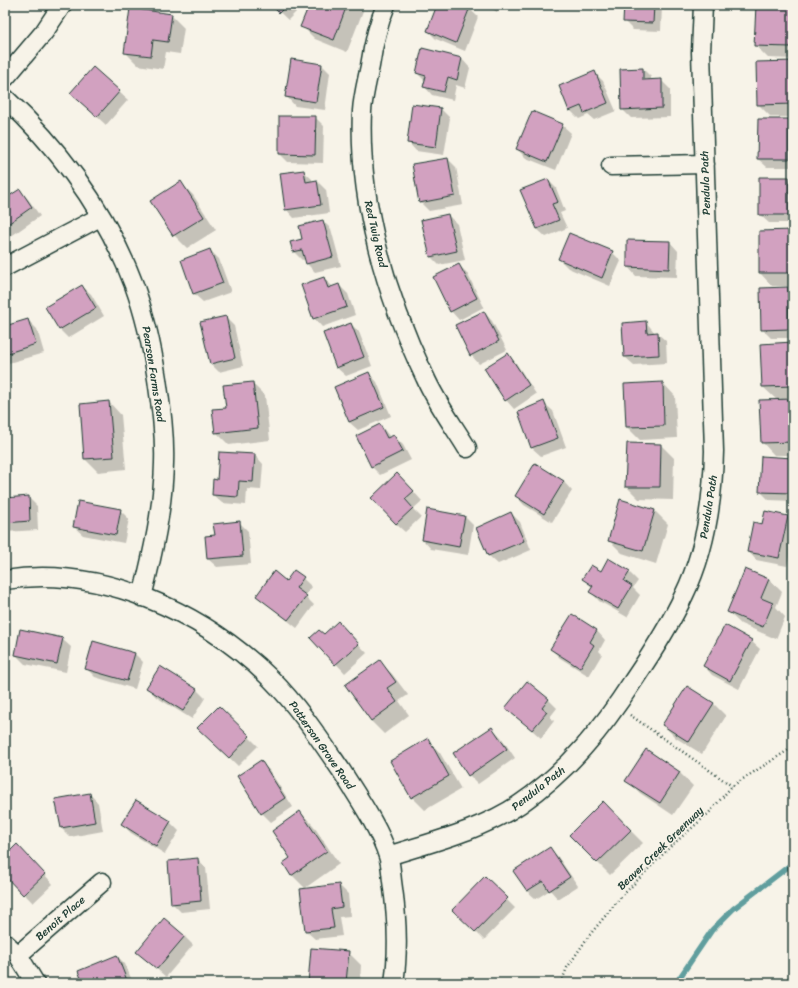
<svg xmlns="http://www.w3.org/2000/svg" width="798" height="988" viewBox="0 0 798 988" font-family="Sriracha,sans-serif">
  <rect width="100%" height="100%" fill="#f7f3e8"/>
  <filter id="ink" filterUnits="userSpaceOnUse"><feTurbulence type="fractalNoise" baseFrequency=".025" numOctaves="2"/><feDisplacementMap in="SourceGraphic" scale="8" xChannelSelector="R" yChannelSelector="G"/><feConvolveMatrix kernelMatrix="1 2 1 2 8 2 1 2 1" color-interpolation-filters="sRGB"/></filter>
  <g filter="url(#ink)">
    <!-- shadow -->
    <path fill="#0003" d="M272,5H303L288,20Z
      M310,5H357L363,11L347,52L315,39L302,26Z
      M438,5H462L469,8L478,17L465,51L436,39L428,31Z
      M486,5H501L497,12Z
      M625,5H662L661,31L633,30L624,21Z
      M757,5H793V59L768,58L755,45Z
      M171,15L184,28L180,54L166,52L163,69L138,65L125,52Z
      M423,49L462,59L470,68L465,88L456,85L453,100L432,95L424,86L425,81L417,73Z
      M793,62V117H771L758,104Z
      M322,65L330,73L325,110L295,106L287,97Z
      M643,69L651,77V81L661,80L670,89V117L631,118L622,109Z
      M594,72L603,81L616,111L594,120L588,115L579,119L570,110Z
      M119,92L128,100L106,125L80,101Z
      M413,106L441,109L450,118L444,155L416,151L408,142Z
      M315,117L324,126L323,163L288,162L280,154Z
      M789,120L793,124V167H767L758,159Z
      M562,125L571,133L556,170L526,158L517,149Z
      M448,159L456,167L463,205L429,211L420,202Z
      M303,171L312,179V182L317,181L326,190L329,213L294,218L286,209Z
      M789,178L793,182V223H769L760,215Z
      M548,180L556,188L565,211L560,213L567,228L546,237L537,229Z
      M180,182L193,195L216,230L187,248L174,235L152,201Z
      M5,190L11,196L19,190L28,199L40,216L7,239L5,238Z
      M448,215L457,224L465,260L439,265L431,257L423,221Z
      M323,221L331,229L341,266L315,272L307,264L306,259L302,260L294,252Z
      M760,232H793V286H772L760,273Z
      M670,242L678,251L677,277L636,276L628,267Z
      M210,250L219,259L231,292L203,302L194,294L182,261Z
      M612,252L621,261L610,286L568,268L559,259Z
      M459,265L467,273L484,307L459,320L451,311Z
      M324,278L333,287L339,285L348,294L355,315L322,327L314,318Z
      M82,286L91,294L104,316L68,338L60,330L46,308Z
      M788,288L793,294V338H771L762,329Z
      M484,312L492,321L507,350L479,364L471,355Z
      M225,317L234,326L243,366L219,372L210,363Z
      M28,320L37,329L44,353L5,364V327Z
      M646,322L655,333H657L666,341L667,363L634,365L625,357Z
      M351,324L359,332L372,366L346,376L337,368L324,334Z
      M793,343V455H774L762,442L777,400L763,387Z
      M507,354L516,363L536,394L514,409L506,400Z
      M369,373L377,382L391,416L358,430L349,422Z
      M252,383L265,396L270,440L229,445L216,432L227,409Z
      M663,383L675,396L677,438L640,440L627,427Z
      M109,402L121,415L126,469L98,472L85,459Z
      M544,403L553,411L566,447L541,456L532,448L519,412Z
      M380,425L391,438L394,436L403,445L411,460L380,475L372,467L357,436Z
      M661,445L674,458L673,500L639,499L626,486Z
      M255,455L263,464L261,490L247,489L246,505L222,503L213,495L218,481Z
      M793,459V501L769,500L760,491Z
      M536,465L564,482L572,491L552,522L524,505L516,496Z
      M406,483L422,501L413,509L421,517L405,532L396,524Z
      M28,497L37,506L38,530L5,532V499Z
      M621,501L655,511L668,524L656,564L622,553L609,540Z
      M120,510L129,519L124,543L83,535L74,527Z
      M511,513L520,522L531,550L498,564L489,556L477,528Z
      M465,517L473,525L468,555L431,549L423,540Z
      M788,517L793,522V541L787,566L756,560L748,551L763,525Z
      M239,522L248,531L251,564L217,567L208,559L216,536Z
      M609,560L629,572L638,581L633,588L640,595L627,617L599,601L591,592L593,588L583,579L601,572Z
      M746,570L769,579L782,592L776,607L785,617L776,639L741,624L728,612Z
      M295,571L312,587L305,596L314,605L297,628L257,596L287,582Z
      M572,616L597,631L605,640L599,651L602,654L589,676L560,658L551,649Z
      M346,631L367,653L345,673L312,638Z
      M62,639L71,647L66,672L25,664L16,655Z
      M751,641L760,649L739,689L712,675L704,666Z
      M135,654L143,662L135,689L95,677L86,668Z
      M380,662L392,674L408,695L399,701L409,715L384,734L371,721L346,686Z
      M161,667L197,690L205,698L192,719L156,697L148,688Z
      M548,699L557,708L550,717L554,721L541,738L507,708Z
      M713,703L726,716L702,754L676,738L663,725Z
      M219,707L258,746L238,766L199,728Z
      M492,728L501,737L515,758L478,784L469,775Z
      M428,740L440,753L461,789L425,810L412,797Z
      M646,751L680,773L693,786L673,815L640,793L627,780Z
      M260,762L269,770L293,807L271,822L262,813Z
      M90,794L98,803L103,831L70,837L61,828L57,800Z
      M137,801L170,822L179,831L165,854L131,833L122,824Z
      M603,803L643,843L610,875L570,835Z
      M300,812L313,825L339,864L305,888L292,875V858Z
      M550,848L558,857L578,886L558,899L550,890L536,899L527,891Z
      M26,854L53,884L33,903L5,874V857Z
      M198,859L206,868L210,909L181,912L172,903Z
      M485,878L515,908L484,940L454,910Z
      M339,885L348,894L350,916L339,917L342,936L315,939L306,931Z
      M184,936L193,945L166,977L137,952Z
      M348,952L361,965L360,983H309Z
      M117,956L125,964L133,983H84Z"/>
    <g fill="none" stroke-linecap="round" stroke-linejoin="round">
      <!-- stream -->
      <path stroke="#619e9e" stroke-width="5.5" d="M676,983L712,930L733,909L793,863"/>
    </g>
    <!-- building -->
    <path fill="#d2a1c0" stroke="#1f3d34" d="M271,5H287L279,13Z
      M309,5H347L334,40L300,27Z
      M437,5H464L470,7L456,43L427,31Z
      M624,5H654L653,23L623,22Z
      M756,5H793L791,47L754,46Z
      M130,8L172,14L168,42L153,40L151,56L124,53Z
      M422,48L462,58L457,80L448,77L444,92L423,87L426,76L416,73Z
      M291,59L322,64L316,102L285,97Z
      M793,61V104L757,105L756,62Z
      M93,67L120,91L97,117L70,93Z
      M643,68V80L662,79V108L621,110L620,69Z
      M595,71L608,103L584,113L581,106L569,111L559,86Z
      M412,104L441,108L436,147L407,143Z
      M532,111L563,124L547,162L516,149Z
      M279,116H316L315,155L279,154Z
      M758,119H789V159H757Z
      M448,158L455,196L419,203L412,164Z
      M304,170L306,182L317,180L321,205L285,210L280,173Z
      M759,177H789V215H759Z
      M548,179L558,202L552,204L559,220L537,229L520,190Z
      M181,181L204,217L173,236L150,201Z
      M20,189L32,207L5,226V191L9,196Z
      M448,214L457,251L430,257L421,220Z
      M323,220L333,257L306,264L302,250L293,252L290,242L302,239L299,226Z
      M793,230V273H759V231Z
      M569,233L613,251L602,278L558,259Z
      M627,240L670,241L669,269L627,267Z
      M210,249L223,283L193,294L181,260Z
      M459,264L477,298L450,312L433,277Z
      M324,277L328,288L339,284L347,307L313,319L301,285Z
      M82,285L96,308L59,330L45,307Z
      M788,287L789,329L761,330L760,288Z
      M484,311L499,341L470,356L455,325Z
      M226,316L235,358L210,364L200,322Z
      M28,319L36,344L5,354V326Z
      M646,321L647,333L658,332L659,355L624,357L622,323Z
      M351,323L364,357L336,368L323,333Z
      M793,342V386L762,387L760,344Z
      M508,353L529,385L505,401L484,368Z
      M369,372L384,407L349,422L334,387Z
      M253,382L258,428L215,433L212,409L226,408L223,385Z
      M663,382L664,426L626,427L624,384Z
      M793,399V442L761,443L759,400Z
      M109,401L114,457L84,459L80,404Z
      M544,401L558,438L531,448L518,412Z
      M380,424L387,438L394,435L403,451L371,467L356,436Z
      M627,443L661,444L660,487H625Z
      M219,452L255,454L253,482L239,481L238,497L212,495L213,479L217,480Z
      M761,456L793,458V493L759,492Z
      M535,463L564,481L544,514L515,496Z
      M397,473L414,491L405,499L413,508L396,524L371,498Z
      M29,496L30,521L5,523V498Z
      M620,499L655,510L643,551L608,541Z
      M78,501L121,509L116,535L73,527Z
      M427,509L465,516L459,547L422,540Z
      M765,511L788,516L779,558L747,552L753,522L762,524Z
      M511,512L524,541L488,556L476,528Z
      M240,521L243,556L207,559L205,536L215,535L213,524Z
      M608,558L630,571L624,581L632,586L618,609L589,592L593,586L582,579L591,565L601,571Z
      M745,569L769,579L761,598L773,603L763,627L727,612Z
      M294,570L304,577L296,588L307,596L288,620L256,596L274,571L286,581Z
      M572,614L597,630L590,642L594,645L580,668L550,649Z
      M338,621L359,644L335,665L310,638L319,630L324,634Z
      M725,625L752,640L730,681L703,666Z
      M20,629L63,638L57,664L15,655Z
      M93,641L135,653L127,681L85,669Z
      M380,660L396,682L387,688L397,702L371,721L345,685Z
      M160,666L197,689L183,711L146,688Z
      M527,681L549,699L542,708L547,712L532,730L505,708Z
      M687,686L714,703L689,742L662,725Z
      M219,706L250,736L229,758L197,728Z
      M492,727L507,749L468,776L453,753Z
      M428,738L449,776L411,798L390,761Z
      M646,749L680,772L660,803L625,781Z
      M261,760L285,798L261,814L237,776Z
      M90,793L95,822L61,828L55,799Z
      M136,800L171,821L156,846L121,824Z
      M603,801L631,830L597,863L569,835Z
      M300,811L327,851L291,876L283,863L290,858L272,831Z
      M17,844L45,874L23,895L5,876V856Z
      M550,847L570,877L549,891L543,881L527,891L513,871Z
      M198,858L201,901L171,904L168,861Z
      M485,876L508,898L475,932L452,910Z
      M339,884L342,907L331,909L334,928L305,931L300,889Z
      M164,918L185,936L157,969L136,952Z
      M311,948L349,951L346,983H308Z
      M117,955L128,983H83L78,971Z
      M451,978L478,983H450Z"/>
    <g fill="none" stroke-linecap="round" stroke-linejoin="round">
      <defs>
        <path id="minor" d="M386,5C378,24 373,46 370,66C367,81 363,96 362,111C358,202 386,296 425,377C436,402 453,425 467,448
          M5,78L44,32L62,5
          M5,98C61,150 107,213 134,285C145,315 152,347 157,379C161,407 165,435 164,463C163,508 153,553 142,597
          M611,166L705,164
          M5,267L100,217
          M5,580C101,565 203,612 271,679C298,706 319,738 341,770C356,794 380,829 388,856C391,864 391,873 392,881C397,915 399,949 394,983
          M388,856C432,842 482,830 520,804C568,771 602,729 633,681C652,653 670,625 684,595C706,550 713,500 714,451L701,52L703,5
          M5,943L18,955L35,983
          M18,955L102,882"/>
      </defs>
      <!-- minor casing -->
      <use href="#minor" stroke="#1f3d34" stroke-width="21"/>
      <!-- path -->
      <path stroke="#1f3d34" stroke-width="2.5" stroke-dasharray="1 3" stroke-linecap="butt" d="M630,715L732,786
        M561,983L567,968L588,937L620,898L671,846L708,814L732,786L793,747"/>
      <!-- minor -->
      <use href="#minor" stroke="#f7f3e8" stroke-width="18"/>
    </g>
  </g>
  <g text-anchor="middle" stroke-width="3" stroke-linejoin="round" paint-order="stroke">
    <!-- street labels -->
    <g font-size="11" fill="#1f3d34" stroke="#f7f3e8">
      <text transform="translate(705 183) rotate(-92)" y="4">Pendula Path</text>
      <text transform="translate(376 234) rotate(77)" y="4">Red Twig Road</text>
      <text transform="translate(154 374) rotate(81)" y="4">Pearson Farms Road</text>
      <text transform="translate(708 507) rotate(-81)" y="4">Pendula Path</text>
      <text transform="translate(322 745) rotate(55)" y="4">Patterson Grove Road</text>
      <text transform="translate(538 788) rotate(-38)" y="4">Pendula Path</text>
      <text transform="translate(660 848) rotate(-44)" y="4">Beaver Creek Greenway</text>
      <text transform="translate(60 918) rotate(-41)" y="4">Benoit Place</text>
    </g>
  </g>
  <!-- margin -->
  <rect width="798" height="988" fill="none" stroke="#f7f3e8" stroke-width="20"/>
  <rect x="10" y="10" width="778" height="968" fill="none" stroke="#1f3d34" stroke-width="1.5" filter="url(#ink)"/>
</svg>
